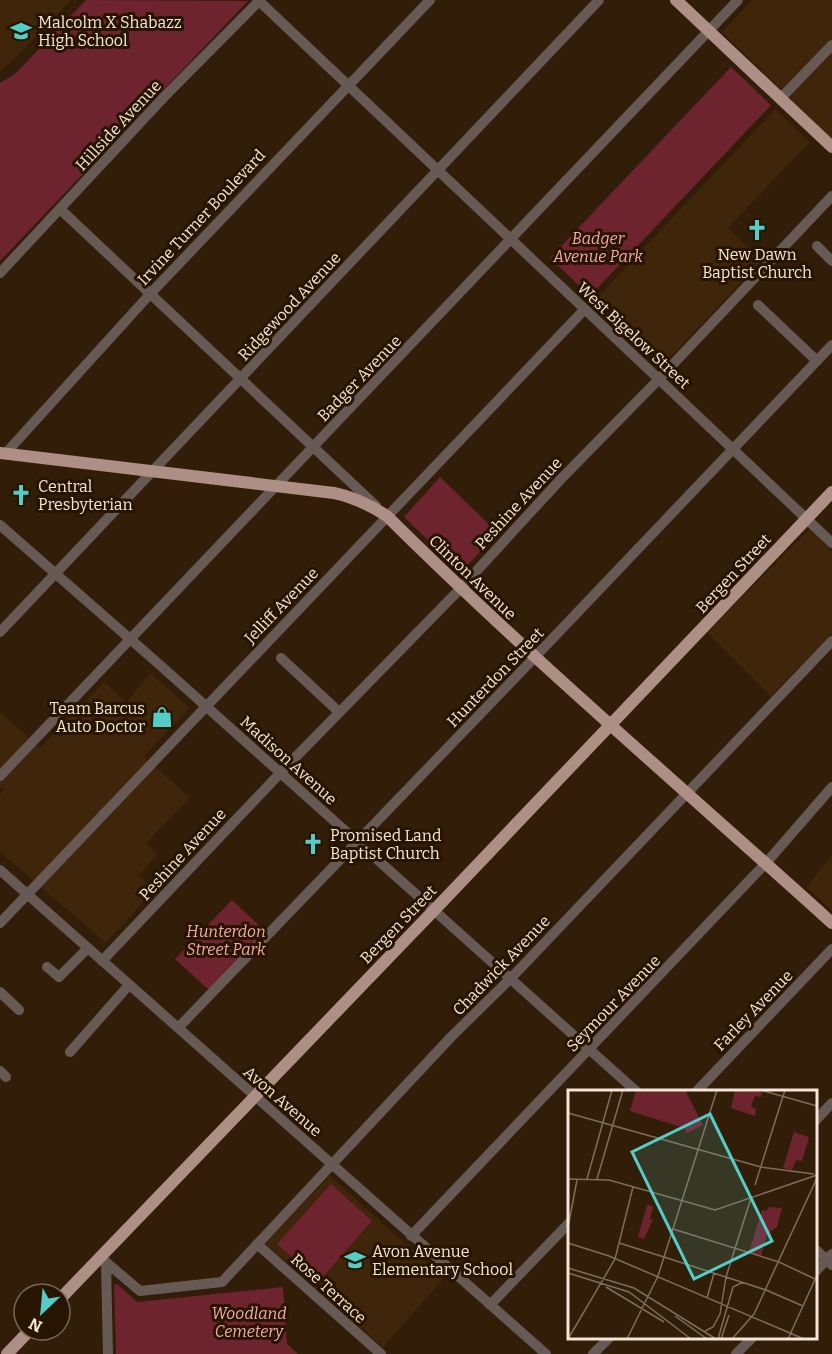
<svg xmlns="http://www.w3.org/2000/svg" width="832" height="1354" viewBox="0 0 832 1354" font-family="Bitter,serif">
  <rect width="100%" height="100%" fill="#311d08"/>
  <!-- built -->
  <path fill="#3f2509" d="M0,0H71L12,62L0,71Z
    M752,0H832V139L722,32Z
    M775,109L810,142L728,228L761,261L663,365L595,300Z
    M810,529L832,552V634L771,696L707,632Z
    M150,673L190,708L144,756L190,798L147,842L157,855L139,875L154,890L106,943L0,852V794L4,790L0,787V712L40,748L104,682L126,703Z
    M832,856V911L806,887Z
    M330,1176L444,1278L383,1347L265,1243Z"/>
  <!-- green -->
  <path fill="#6e242f" d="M86,0L248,1L0,261V83L16,73Z
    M731,67L771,105L590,296L550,258Z
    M440,477L498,533L461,572L404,517Z
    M232,900L266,932L210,991L175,959Z
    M331,1184L372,1221L319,1281L277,1244Z
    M117,1284L137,1302L283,1287L287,1344L298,1354H116L114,1285Z"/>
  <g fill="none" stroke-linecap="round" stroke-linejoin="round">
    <!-- minor -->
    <path stroke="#675954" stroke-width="10" d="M258,0L832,543
      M780,99L832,45
      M60,209L376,506
      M817,246L832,261
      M0,273L164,97L260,0
      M758,305L817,361
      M5,454L151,293L430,0
      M0,525L161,666L637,1092
      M0,632L599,0
      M281,658L339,712
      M0,776L738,0
      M0,870L546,1354
      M0,923L584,310
      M102,961L286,767L460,589L561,479L659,379L832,196
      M47,967L59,977L88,948
      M0,992L19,1010
      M178,1028L535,657L832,345
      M70,1052L129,985
      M0,1071L6,1077
      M696,1092L832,949
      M816,1120L832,1103
      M411,1236L766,863L832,787
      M257,1244L381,1354
      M816,1250L832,1265
      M100,1257L140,1291L222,1282L451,1037L511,978L832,641
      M106,1263L108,1354
      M816,1271L832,1254
      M490,1305L570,1222
      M593,1354L609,1338
      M736,1354L752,1338"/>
    <!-- major -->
    <path stroke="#ad8f85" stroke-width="12" d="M676,0L832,147
      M0,453L334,493C354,497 370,505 387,516C530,658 683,788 832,923
      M60,1299L441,903L832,492
      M7,1354L30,1330"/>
  </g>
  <!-- icons -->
  <defs>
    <symbol id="school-bare" viewBox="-9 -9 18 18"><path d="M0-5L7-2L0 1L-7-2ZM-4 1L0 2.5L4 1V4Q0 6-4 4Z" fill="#54cdc6" stroke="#271401" stroke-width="2.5" paint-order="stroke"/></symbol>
    <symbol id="church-bare" viewBox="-9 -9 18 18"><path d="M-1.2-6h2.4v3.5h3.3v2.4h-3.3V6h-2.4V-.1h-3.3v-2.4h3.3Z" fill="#54cdc6" stroke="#271401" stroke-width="2.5" paint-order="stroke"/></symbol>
    <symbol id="shop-bare" viewBox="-9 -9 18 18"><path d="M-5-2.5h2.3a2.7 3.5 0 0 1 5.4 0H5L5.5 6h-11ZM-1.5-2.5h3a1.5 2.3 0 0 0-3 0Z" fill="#54cdc6" stroke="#271401" stroke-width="2.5" paint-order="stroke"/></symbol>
  </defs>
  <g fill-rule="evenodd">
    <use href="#school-bare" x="6" y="16" width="30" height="30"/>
    <use href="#church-bare" x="742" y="215" width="30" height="30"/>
    <use href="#church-bare" x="6" y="480" width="30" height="30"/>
    <use href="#shop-bare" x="147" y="702" width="30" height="30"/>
    <use href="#church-bare" x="298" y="829" width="30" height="30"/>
    <use href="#school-bare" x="340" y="1245" width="30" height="30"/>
  </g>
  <g text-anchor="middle" stroke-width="6" stroke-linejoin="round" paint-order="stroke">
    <!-- poi labels -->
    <g font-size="16" fill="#f4e6d9" stroke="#271401" text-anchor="start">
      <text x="38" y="28">Malcolm X Shabazz<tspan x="38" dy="18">High School</tspan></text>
      <text x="757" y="260" text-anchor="middle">New Dawn<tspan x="757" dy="18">Baptist Church</tspan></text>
      <text x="38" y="492">Central<tspan x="38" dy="18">Presbyterian</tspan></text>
      <text x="145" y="714" text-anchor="end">Team Barcus<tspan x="145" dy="18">Auto Doctor</tspan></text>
      <text x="330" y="841">Promised Land<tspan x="330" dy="18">Baptist Church</tspan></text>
      <text x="372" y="1257">Avon Avenue<tspan x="372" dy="18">Elementary School</tspan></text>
    </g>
    <!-- street labels -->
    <g font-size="16" fill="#f4e6d9" stroke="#271401">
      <text transform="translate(118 125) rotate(-47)" y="6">Hillside Avenue</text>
      <text transform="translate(201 217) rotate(-47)" y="6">Irvine Turner Boulevard</text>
      <text transform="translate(289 306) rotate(-47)" y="6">Ridgewood Avenue</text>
      <text transform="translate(634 335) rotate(43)" y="6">West Bigelow Street</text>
      <text transform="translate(359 378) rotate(-46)" y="6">Badger Avenue</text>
      <text transform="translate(518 503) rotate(-47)" y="6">Peshine Avenue</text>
      <text transform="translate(733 573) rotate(-47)" y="6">Bergen Street</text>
      <text transform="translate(473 577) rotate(44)" y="6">Clinton Avenue</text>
      <text transform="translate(281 605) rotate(-46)" y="6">Jelliff Avenue</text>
      <text transform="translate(495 677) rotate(-46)" y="6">Hunterdon Street</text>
      <text transform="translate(289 760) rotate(42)" y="6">Madison Avenue</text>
      <text transform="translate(182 854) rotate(-47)" y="6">Peshine Avenue</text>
      <text transform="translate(398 924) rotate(-46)" y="6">Bergen Street</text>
      <text transform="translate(501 965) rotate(-46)" y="6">Chadwick Avenue</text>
      <text transform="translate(613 1003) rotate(-46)" y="6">Seymour Avenue</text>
      <text transform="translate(753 1010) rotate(-46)" y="6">Farley Avenue</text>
      <text transform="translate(283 1101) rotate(41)" y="6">Avon Avenue</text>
      <text transform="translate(329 1288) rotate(42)" y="6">Rose Terrace</text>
    </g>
    <!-- park labels -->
    <g font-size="16" font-style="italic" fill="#f1a9ad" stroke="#271401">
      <text x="598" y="244">Badger<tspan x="598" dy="18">Avenue Park</tspan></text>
      <text x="226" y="937">Hunterdon<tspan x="226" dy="18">Street Park</tspan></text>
      <text x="249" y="1319">Woodland<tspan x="249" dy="18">Cemetery</tspan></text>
    </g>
  </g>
  <!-- overview -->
  <g transform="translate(568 1090)">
    <rect width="249" height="249" fill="#311d08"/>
    <path d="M68,0H117L135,35L119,43L116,38L62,21ZM167,0L194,2L193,7L187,6L183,16L188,19L187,26L163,18ZM226,42L241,47L234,71L228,70L224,80L215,78ZM79,115L85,116L82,129L85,130L76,149L70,147ZM200,117L214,118L209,137L199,144L193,166L181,162L194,120L199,121Z" fill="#6e242f"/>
    <path fill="none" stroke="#7f6d5c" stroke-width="1.5" d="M192,0L249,16M0,23L193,77L246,84M0,89L41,90L147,120L249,85M19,89L44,0M29,89L55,0M187,95L217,0M0,137L9,90M105,139L211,172L247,189M0,153L41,166L236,249M51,153L96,167M96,167L198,200M0,178L66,198L148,249M0,183L61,202L123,249M158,187L183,108M38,197L96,232M198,200L235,216M139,208L146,183M107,226L139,249M137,241L145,237L152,224L158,187M0,249L47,169L65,97M59,249L90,186L149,0M150,249L165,197L175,192M153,249L161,225M164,249L186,224L249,88M220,249L249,185"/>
    <path fill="#54cdc6" fill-opacity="0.15" stroke="#54cdc6" stroke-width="3" d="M142,24L204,151L126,189L64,62Z"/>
    <rect width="249" height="249" fill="none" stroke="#f4e6d9" stroke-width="3"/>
  </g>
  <!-- north arrow -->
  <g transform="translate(42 1312) rotate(206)"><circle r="28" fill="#271401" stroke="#796857" stroke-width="1.5"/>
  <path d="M0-4.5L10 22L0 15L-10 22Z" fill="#54cdc6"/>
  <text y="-9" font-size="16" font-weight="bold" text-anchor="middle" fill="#f4e6d9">N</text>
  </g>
</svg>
